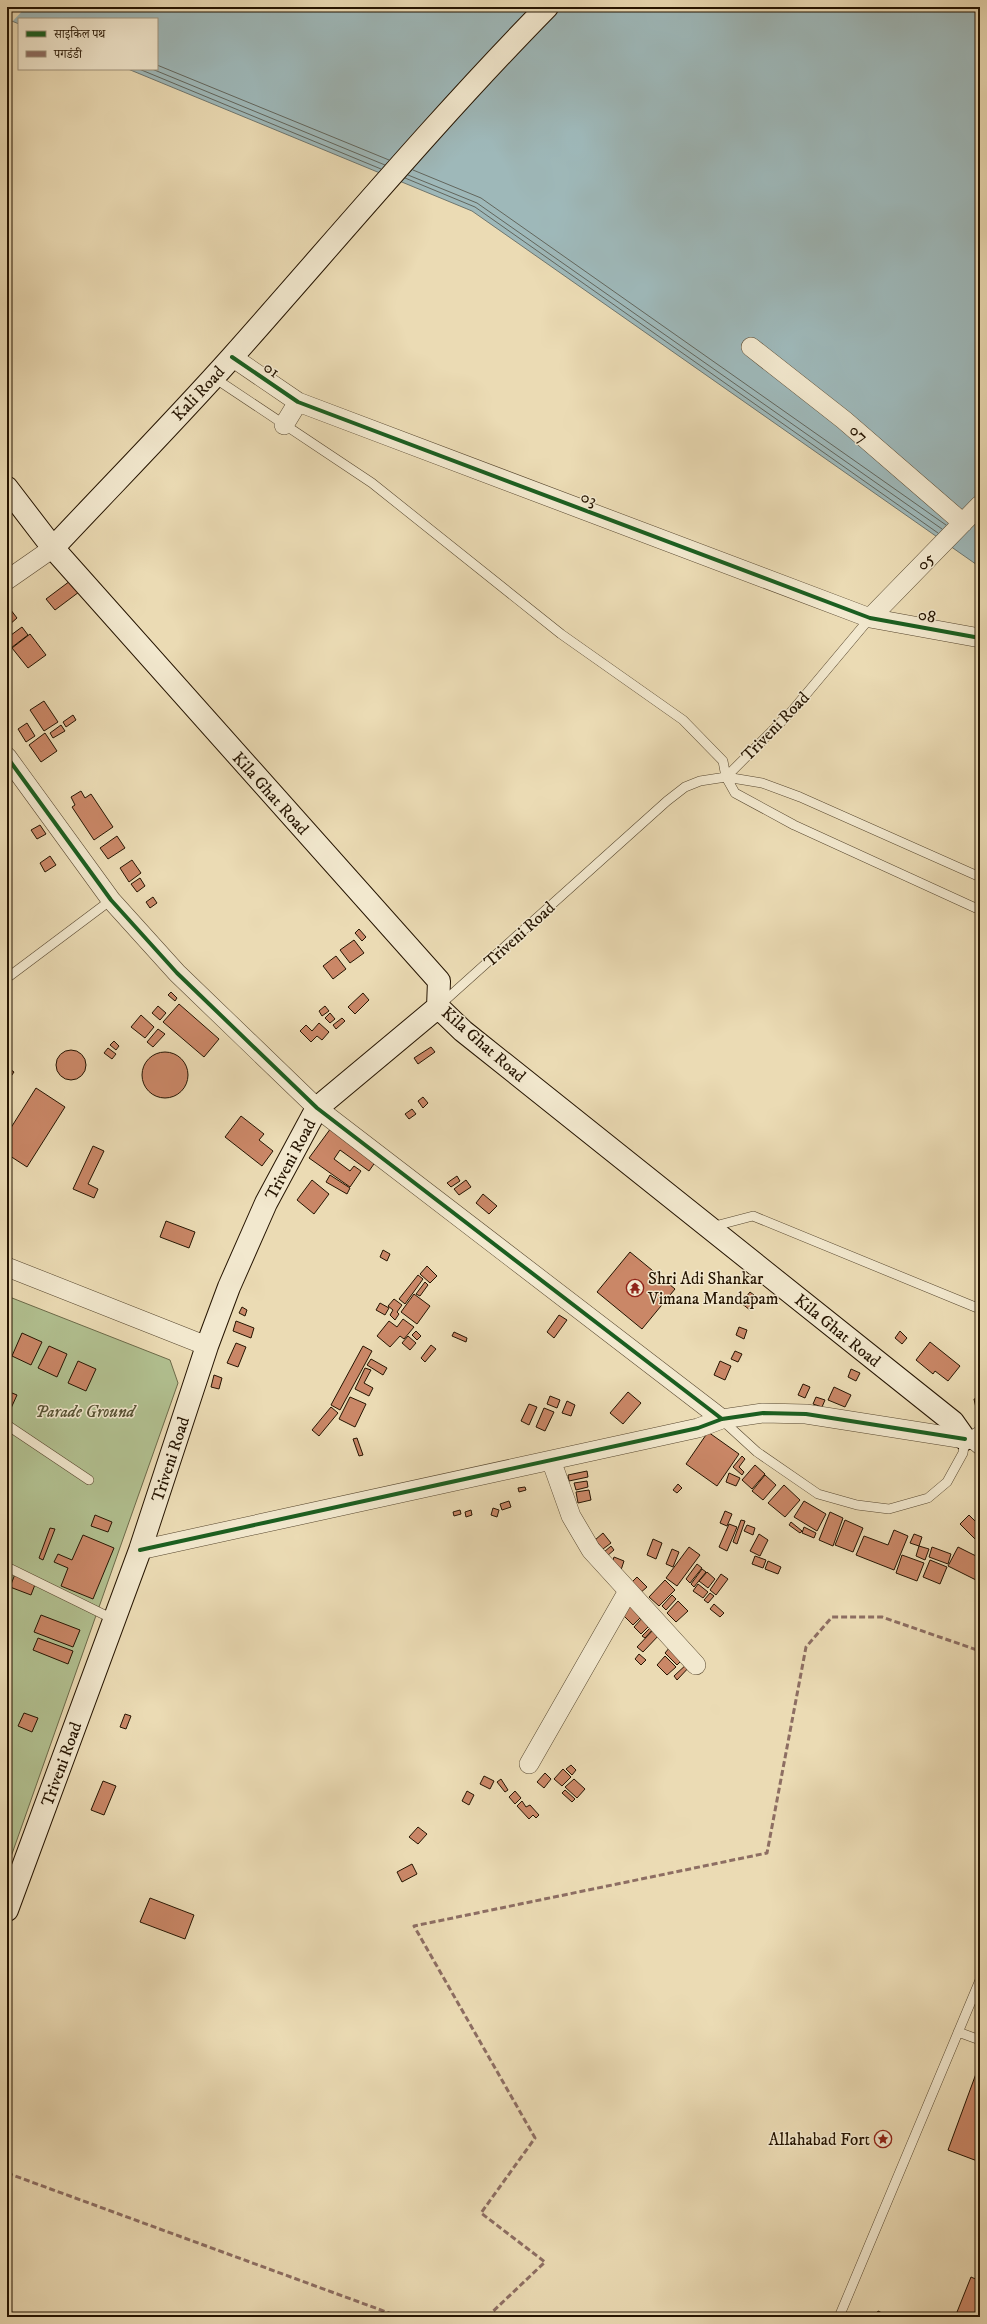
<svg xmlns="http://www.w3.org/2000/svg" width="987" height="2324" viewBox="0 0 987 2324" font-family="'IM FELL DW Pica','Noto Serif Devanagari',serif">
  <rect width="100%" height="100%" fill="#ebdbb4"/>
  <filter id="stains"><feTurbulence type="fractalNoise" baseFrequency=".005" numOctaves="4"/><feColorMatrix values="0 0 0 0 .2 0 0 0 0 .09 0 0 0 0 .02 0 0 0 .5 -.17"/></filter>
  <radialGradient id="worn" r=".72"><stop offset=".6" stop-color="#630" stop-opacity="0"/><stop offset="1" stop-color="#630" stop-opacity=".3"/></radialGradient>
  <!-- green -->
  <path fill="#b2c191" stroke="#6c6a49" d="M7,1296L170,1360L178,1383L7,1868Z"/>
  <!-- water -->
  <path fill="#9eb8b9" stroke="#6e766f" d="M7,7H980V567L472,211L128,69H157V19H19V24L7,19Z"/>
  <!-- pier -->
  <path fill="#ebdbb4" d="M7,7H26L11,23L7,21Z"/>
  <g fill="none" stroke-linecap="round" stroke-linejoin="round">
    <!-- shore -->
    <path stroke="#62665d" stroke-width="1" d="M157,65L389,160
      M139,69L381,169
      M152,69L385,165
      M413,170L481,198L946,525
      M408,175L477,203L942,529
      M405,178L475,207L938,533"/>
  </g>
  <!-- building -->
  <path fill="#ca8767" stroke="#251401" d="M74,578L83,589L55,610L46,599Z
    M7,605L17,618L9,625L7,623Z
    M22,627L28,635L7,651V638Z
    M30,634L46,655L28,668L12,648Z
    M44,701L58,722L44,731L30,710Z
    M73,715L76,720L66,727L63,722Z
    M27,723L35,736L26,742L18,729Z
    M61,725L65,731L53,738L50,733Z
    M45,733L57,751L41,762L29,745Z
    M81,791L85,798L91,794L113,827L94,840L72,807L75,805L71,797Z
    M40,825L46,834L37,839L31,830Z
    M117,836L125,848L108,859L100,848Z
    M50,856L56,865L45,872L40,863Z
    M132,860L141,873L129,882L120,868Z
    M140,878L145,886L137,892L131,884Z
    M153,897L157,903L150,908L146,902Z
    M359,929L366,937L362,941L355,933Z
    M354,940L364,953L350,963L340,950Z
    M336,956L346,969L333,979L323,966Z
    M171,992L177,998L175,1001L168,995Z
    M363,993L369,1000L355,1014L348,1007Z
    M179,1004L219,1039L204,1057L163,1022Z
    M158,1006L166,1013L160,1020L152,1013Z
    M325,1006L329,1011L322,1016L319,1011Z
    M330,1013L335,1019L330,1023L325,1018Z
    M141,1015L154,1027L145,1038L131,1027Z
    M342,1018L345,1021L336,1029L333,1025Z
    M319,1023L329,1032L322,1040L317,1036L311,1042L300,1031L306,1025L312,1031Z
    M158,1029L165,1034L153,1047L147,1042Z
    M114,1041L119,1046L116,1050L110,1045Z
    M431,1047L435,1052L418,1064L414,1058Z
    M108,1048L116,1054L112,1059L104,1053Z
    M56 1065a15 15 0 1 1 30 0a15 15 0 1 1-30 0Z
    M142 1075a23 23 0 1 1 46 0a23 23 0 1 1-46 0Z
    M7,1067L14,1072L7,1082Z
    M36,1088L65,1107L27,1167L7,1154V1134Z
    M423,1097L428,1103L423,1108L418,1101Z
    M412,1109L416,1114L409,1119L405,1114Z
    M241,1116L264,1134L259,1140L273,1151L262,1166L225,1137Z
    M331,1128L376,1161L369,1171L340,1150L334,1159L350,1171L354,1166L361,1171L350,1187L309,1158Z
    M93,1146L104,1151L88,1184L98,1189L94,1198L73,1189Z
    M330,1175L350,1188L347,1194L326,1182Z
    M457,1176L460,1181L451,1187L447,1183Z
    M312,1180L329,1194L314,1214L297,1200Z
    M466,1180L471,1187L459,1195L454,1189Z
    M483,1194L497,1206L489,1214L476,1203Z
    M166,1221L195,1232L189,1248L160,1237Z
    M383,1250L390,1254L387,1261L380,1257Z
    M630,1252L675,1289L642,1329L597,1292Z
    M427,1266L437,1276L430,1283L420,1274Z
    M418,1275L423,1279L405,1304L399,1299Z
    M425,1282L428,1285L420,1296L416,1294Z
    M750,1292L759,1299L750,1310L741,1303Z
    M414,1294L430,1306L417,1324L401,1312Z
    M394,1299L402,1305L397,1312L399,1314L395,1320L390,1315L393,1310L388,1306Z
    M380,1303L389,1308L385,1315L376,1310Z
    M242,1307L247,1310L245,1316L239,1313Z
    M559,1315L567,1320L554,1338L547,1332Z
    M403,1319L414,1327L404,1339L400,1336L390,1347L377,1336L389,1321L397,1327Z
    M236,1321L254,1328L251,1338L233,1331Z
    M739,1327L747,1330L744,1339L736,1335Z
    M416,1331L421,1336L417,1340L412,1335Z
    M900,1331L907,1338L902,1344L895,1338Z
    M454,1332L467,1338L466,1342L452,1336Z
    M22,1333L42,1342L31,1365L12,1356Z
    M408,1336L416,1343L410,1350L402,1343Z
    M930,1342L960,1366L948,1381L935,1371L933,1374L916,1360Z
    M236,1343L246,1347L238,1367L227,1363Z
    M431,1345L436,1349L425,1362L421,1358Z
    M49,1346L67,1354L57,1377L38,1368Z
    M363,1346L372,1351L340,1410L331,1405Z
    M735,1351L742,1354L738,1362L731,1359Z
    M371,1359L387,1368L383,1375L367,1365Z
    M78,1361L96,1369L86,1391L68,1383Z
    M720,1361L731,1366L725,1380L714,1375Z
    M365,1368L371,1370L364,1383L373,1388L369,1396L355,1389Z
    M851,1369L860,1373L856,1381L848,1377Z
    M214,1375L222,1378L219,1389L211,1387Z
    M803,1384L810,1387L805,1398L798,1395Z
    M834,1387L851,1395L845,1407L828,1400Z
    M7,1391L17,1395L7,1417Z
    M628,1392L641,1403L623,1424L610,1413Z
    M550,1396L560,1400L557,1408L547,1404Z
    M350,1397L366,1404L355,1427L339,1419Z
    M816,1397L825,1400L822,1407L813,1404Z
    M980,1398V1407L976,1408L974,1399Z
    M567,1401L575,1405L571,1416L562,1413Z
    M529,1404L537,1407L529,1425L521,1421Z
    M331,1407L338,1413L319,1436L312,1430Z
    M544,1408L554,1412L545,1431L536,1427Z
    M708,1432L739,1454L717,1486L686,1464Z
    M357,1438L363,1455L359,1456L353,1439Z
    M742,1456L745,1459L739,1467L744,1472L742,1475L733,1467Z
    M755,1465L765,1474L752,1489L742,1480Z
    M587,1471L588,1477L569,1481L568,1475Z
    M729,1473L740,1478L736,1486L726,1482Z
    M765,1475L776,1485L763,1500L752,1491Z
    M587,1481L588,1487L576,1490L574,1483Z
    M678,1484L682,1488L677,1493L673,1490Z
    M784,1485L800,1500L785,1517L768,1503Z
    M525,1487L526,1490L519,1492L518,1488Z
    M589,1490L591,1500L578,1503L576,1492Z
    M509,1501L511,1507L502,1510L500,1504Z
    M804,1501L826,1514L817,1531L794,1517Z
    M493,1508L499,1510L497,1517L491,1515Z
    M460,1510L461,1514L454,1516L453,1512Z
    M471,1510L472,1515L466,1517L465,1512Z
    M725,1511L732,1514L727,1526L720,1523Z
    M830,1512L843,1518L833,1546L819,1540Z
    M95,1515L112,1522L108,1532L91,1526Z
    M969,1515L980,1526V1536L976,1540L960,1524Z
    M741,1520L745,1521L737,1544L733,1542Z
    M845,1520L863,1528L853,1552L835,1545Z
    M791,1522L802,1531L800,1533L789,1525Z
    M729,1524L737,1527L727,1551L719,1547Z
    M747,1525L755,1528L753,1535L744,1531Z
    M804,1527L816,1533L814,1538L802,1533Z
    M50,1528L55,1529L43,1560L39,1558Z
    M894,1530L908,1536L894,1570L856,1555L864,1536L888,1545Z
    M603,1533L611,1543L603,1549L595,1540Z
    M759,1534L768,1540L760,1556L750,1551Z
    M914,1534L922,1537L919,1546L910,1543Z
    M83,1535L114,1548L93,1599L61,1586L68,1568L54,1562L58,1554L72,1560Z
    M653,1539L662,1543L656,1559L647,1555Z
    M611,1546L614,1550L607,1556L604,1552Z
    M919,1546L929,1549L925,1560L916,1556Z
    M689,1547L700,1555L677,1586L666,1578Z
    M932,1547L951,1554L948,1564L929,1557Z
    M958,1547L980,1558V1582L948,1566Z
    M672,1549L679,1552L673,1567L666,1564Z
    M902,1555L924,1563L917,1581L896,1573Z
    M755,1556L766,1560L763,1568L752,1564Z
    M614,1557L624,1561L621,1570L611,1566Z
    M930,1560L947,1567L940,1584L923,1577Z
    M768,1561L781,1567L778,1574L765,1569Z
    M697,1564L702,1568L690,1583L686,1579Z
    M702,1569L706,1572L694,1587L691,1584Z
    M707,1572L715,1579L708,1588L699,1581Z
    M15,1574L36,1582L31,1595L10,1587Z
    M721,1574L728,1579L716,1595L710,1590Z
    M637,1577L647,1587L639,1594L630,1584Z
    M665,1580L675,1590L659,1606L649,1597Z
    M698,1584L708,1592L703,1598L693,1591Z
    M710,1593L714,1596L708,1603L704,1600Z
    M672,1595L676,1599L666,1610L662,1606Z
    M678,1601L688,1611L676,1622L667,1613Z
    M626,1603L641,1617L633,1625L619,1611Z
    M714,1604L724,1613L720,1617L710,1609Z
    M41,1615L80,1630L73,1647L34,1632Z
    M643,1617L651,1624L641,1634L634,1627Z
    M652,1626L654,1628L645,1638L642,1636Z
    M655,1628L660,1634L643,1652L637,1647Z
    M38,1638L73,1651L68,1664L33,1650Z
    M670,1647L683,1659L677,1665L665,1653Z
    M639,1654L646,1660L641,1665L635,1659Z
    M665,1656L676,1667L667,1675L657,1665Z
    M689,1662L692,1664L677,1680L674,1676Z
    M24,1713L38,1718L32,1732L18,1726Z
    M125,1714L131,1716L126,1729L120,1727Z
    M571,1765L576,1770L572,1775L566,1769Z
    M563,1769L571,1777L562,1786L554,1779Z
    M545,1773L551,1779L544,1788L537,1782Z
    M484,1776L494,1781L490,1789L480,1784Z
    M501,1779L508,1790L505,1792L497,1782Z
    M574,1779L585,1789L577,1798L565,1787Z
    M103,1781L116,1786L104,1815L91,1810Z
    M565,1790L575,1799L572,1802L562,1793Z
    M467,1791L474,1795L469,1805L462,1801Z
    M515,1791L521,1798L515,1804L509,1797Z
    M522,1801L526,1807L530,1805L539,1815L536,1818L533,1815L529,1819L517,1806Z
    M418,1827L427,1834L418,1844L409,1837Z
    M412,1864L417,1874L402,1882L397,1872Z
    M150,1898L194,1915L185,1939L140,1922Z
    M977,2071L980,2073V2162L948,2150Z
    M971,2277L980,2281V2317H969L957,2312Z
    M878,2311L890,2317H875Z"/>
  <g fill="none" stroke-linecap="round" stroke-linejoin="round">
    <defs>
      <path id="lane" d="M213,377L372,483L561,634L683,720L723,761L726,777L735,793L794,825L980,910
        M726,777L762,783L800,797L980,877
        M7,978L111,900
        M441,1004L667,801L685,787L700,781L726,777L792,711L870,618
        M711,1227L753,1216L980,1309
        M722,1420L757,1452L818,1494L857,1505L889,1509L928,1498L947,1482L963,1453L965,1439
        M7,1425L89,1480
        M965,1439L980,1451
        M965,1439L980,1430
        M7,1567L115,1620
        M958,2032L980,2040
        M839,2317L980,1980"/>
      <path id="street" d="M751,347L844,420L963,523
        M232,357L298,402L870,618L980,638
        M284,425L298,402
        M7,580L53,548
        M870,618L980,505
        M7,757L111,900L177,973L317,1108L722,1419
        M7,1267L207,1346
        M551,1460L571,1516L591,1550L696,1665
        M140,1550L698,1428L722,1419L763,1413L806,1414L965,1439
        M529,1764L628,1591"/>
      <path id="secondary" d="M7,488L53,548L439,981L438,1007L463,1031L953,1422L965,1439
        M53,548C113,484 174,422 232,357C336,240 437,119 547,7
        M7,1910L140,1550L207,1346L229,1287L266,1203L317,1108L438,1007"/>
    </defs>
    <!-- lane casing -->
    <use href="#lane" stroke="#56462e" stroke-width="10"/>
    <!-- street casing -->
    <use href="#street" stroke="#56462e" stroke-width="20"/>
    <!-- secondary casing -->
    <use href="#secondary" stroke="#251401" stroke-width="24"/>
    <!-- lane -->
    <use href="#lane" stroke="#f2e8ce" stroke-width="9"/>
    <!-- street -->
    <use href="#street" stroke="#f2e8ce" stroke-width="19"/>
    <!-- secondary -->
    <use href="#secondary" stroke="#f2e8ce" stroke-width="22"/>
    <!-- quiet -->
    <path stroke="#8d6e63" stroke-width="3" stroke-dasharray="6 3" stroke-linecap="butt" d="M7,2173L400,2317
      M487,2317L545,2262L481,2213L535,2138L414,1926L767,1853L806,1647L832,1617H882L980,1651"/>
    <defs>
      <path id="cycleway" d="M232,357L298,402L870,618L980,638
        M7,757L111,900L177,973L317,1108L722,1419
        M140,1550L698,1428L722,1419L763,1413L806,1414L965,1439"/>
    </defs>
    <!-- cycleway casing -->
    <use href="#cycleway" stroke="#f2e8ce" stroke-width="6"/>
    <!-- cycleway -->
    <use href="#cycleway" stroke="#1b5e20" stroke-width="4"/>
  </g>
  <!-- icons -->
  <defs>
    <symbol id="temple-ring" viewBox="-11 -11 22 22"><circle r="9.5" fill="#f2e8ce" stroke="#8f2418" stroke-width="1.5"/><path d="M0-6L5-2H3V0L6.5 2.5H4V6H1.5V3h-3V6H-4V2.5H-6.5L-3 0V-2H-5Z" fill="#8f2418"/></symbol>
    <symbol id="sight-ring" viewBox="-11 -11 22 22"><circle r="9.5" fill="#f2e8ce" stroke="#8f2418" stroke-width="1.5"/><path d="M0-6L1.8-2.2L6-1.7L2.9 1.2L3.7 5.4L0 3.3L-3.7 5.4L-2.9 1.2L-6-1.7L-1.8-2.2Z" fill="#8f2418"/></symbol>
  </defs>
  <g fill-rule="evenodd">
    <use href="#temple-ring" x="625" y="1278" width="20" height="20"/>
    <use href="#sight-ring" x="873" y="2129" width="20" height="20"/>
  </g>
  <g text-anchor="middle" stroke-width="3" stroke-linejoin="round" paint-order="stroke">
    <!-- street labels -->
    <g font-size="17" fill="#251401" stroke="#f2e8ce">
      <text transform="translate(272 369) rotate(35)" y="6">01</text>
      <text transform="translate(198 393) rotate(-47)" y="6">Kali Road</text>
      <text transform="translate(859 433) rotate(41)" y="6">07</text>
      <text transform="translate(589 498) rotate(21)" y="6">03</text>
      <text transform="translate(925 561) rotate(-46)" y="6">05</text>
      <text transform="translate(927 615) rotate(11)" y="6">08</text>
      <text transform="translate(775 726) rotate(-46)" y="6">Triveni Road</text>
      <text transform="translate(271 793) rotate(48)" y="6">Kila Ghat Road</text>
      <text transform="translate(519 934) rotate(-42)" y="6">Triveni Road</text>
      <text transform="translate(484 1044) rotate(41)" y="6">Kila Ghat Road</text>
      <text transform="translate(290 1159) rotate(-62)" y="6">Triveni Road</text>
      <text transform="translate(838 1330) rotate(39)" y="6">Kila Ghat Road</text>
      <text transform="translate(170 1459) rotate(-72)" y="6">Triveni Road</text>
      <text transform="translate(61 1764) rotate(-70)" y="6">Triveni Road</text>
    </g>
    <!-- poi labels -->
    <g font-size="17" fill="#251401" stroke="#f2e8ce" text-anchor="start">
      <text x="648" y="1284">Shri Adi Shankar<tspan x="648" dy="20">Vimana Mandapam</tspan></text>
      <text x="870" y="2145" text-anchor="end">Allahabad Fort</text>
    </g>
    <!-- park labels -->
    <g font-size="17" font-style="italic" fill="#565133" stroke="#f2e8ce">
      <text x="85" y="1417">Parade Ground</text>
    </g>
  </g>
  <!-- margin -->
  <rect width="987" height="2324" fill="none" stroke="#ebdbb4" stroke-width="24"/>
  <rect x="8" y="8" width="971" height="2308" fill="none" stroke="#251401" stroke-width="2"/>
  <rect x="12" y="12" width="963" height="2300" fill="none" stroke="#251401"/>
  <!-- legend -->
  <rect x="18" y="18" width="140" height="52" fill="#f2e8ce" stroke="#a0937c"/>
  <rect x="26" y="31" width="20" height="6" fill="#1b5e20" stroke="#a0937c"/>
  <text x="54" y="38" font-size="12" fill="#251401">साइकिल पथ</text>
  <rect x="26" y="51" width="20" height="6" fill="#8d6e63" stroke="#a0937c"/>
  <text x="54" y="58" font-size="12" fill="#251401">पगडंडी</text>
  <rect width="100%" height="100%" filter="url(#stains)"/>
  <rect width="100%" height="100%" fill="url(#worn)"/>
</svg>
